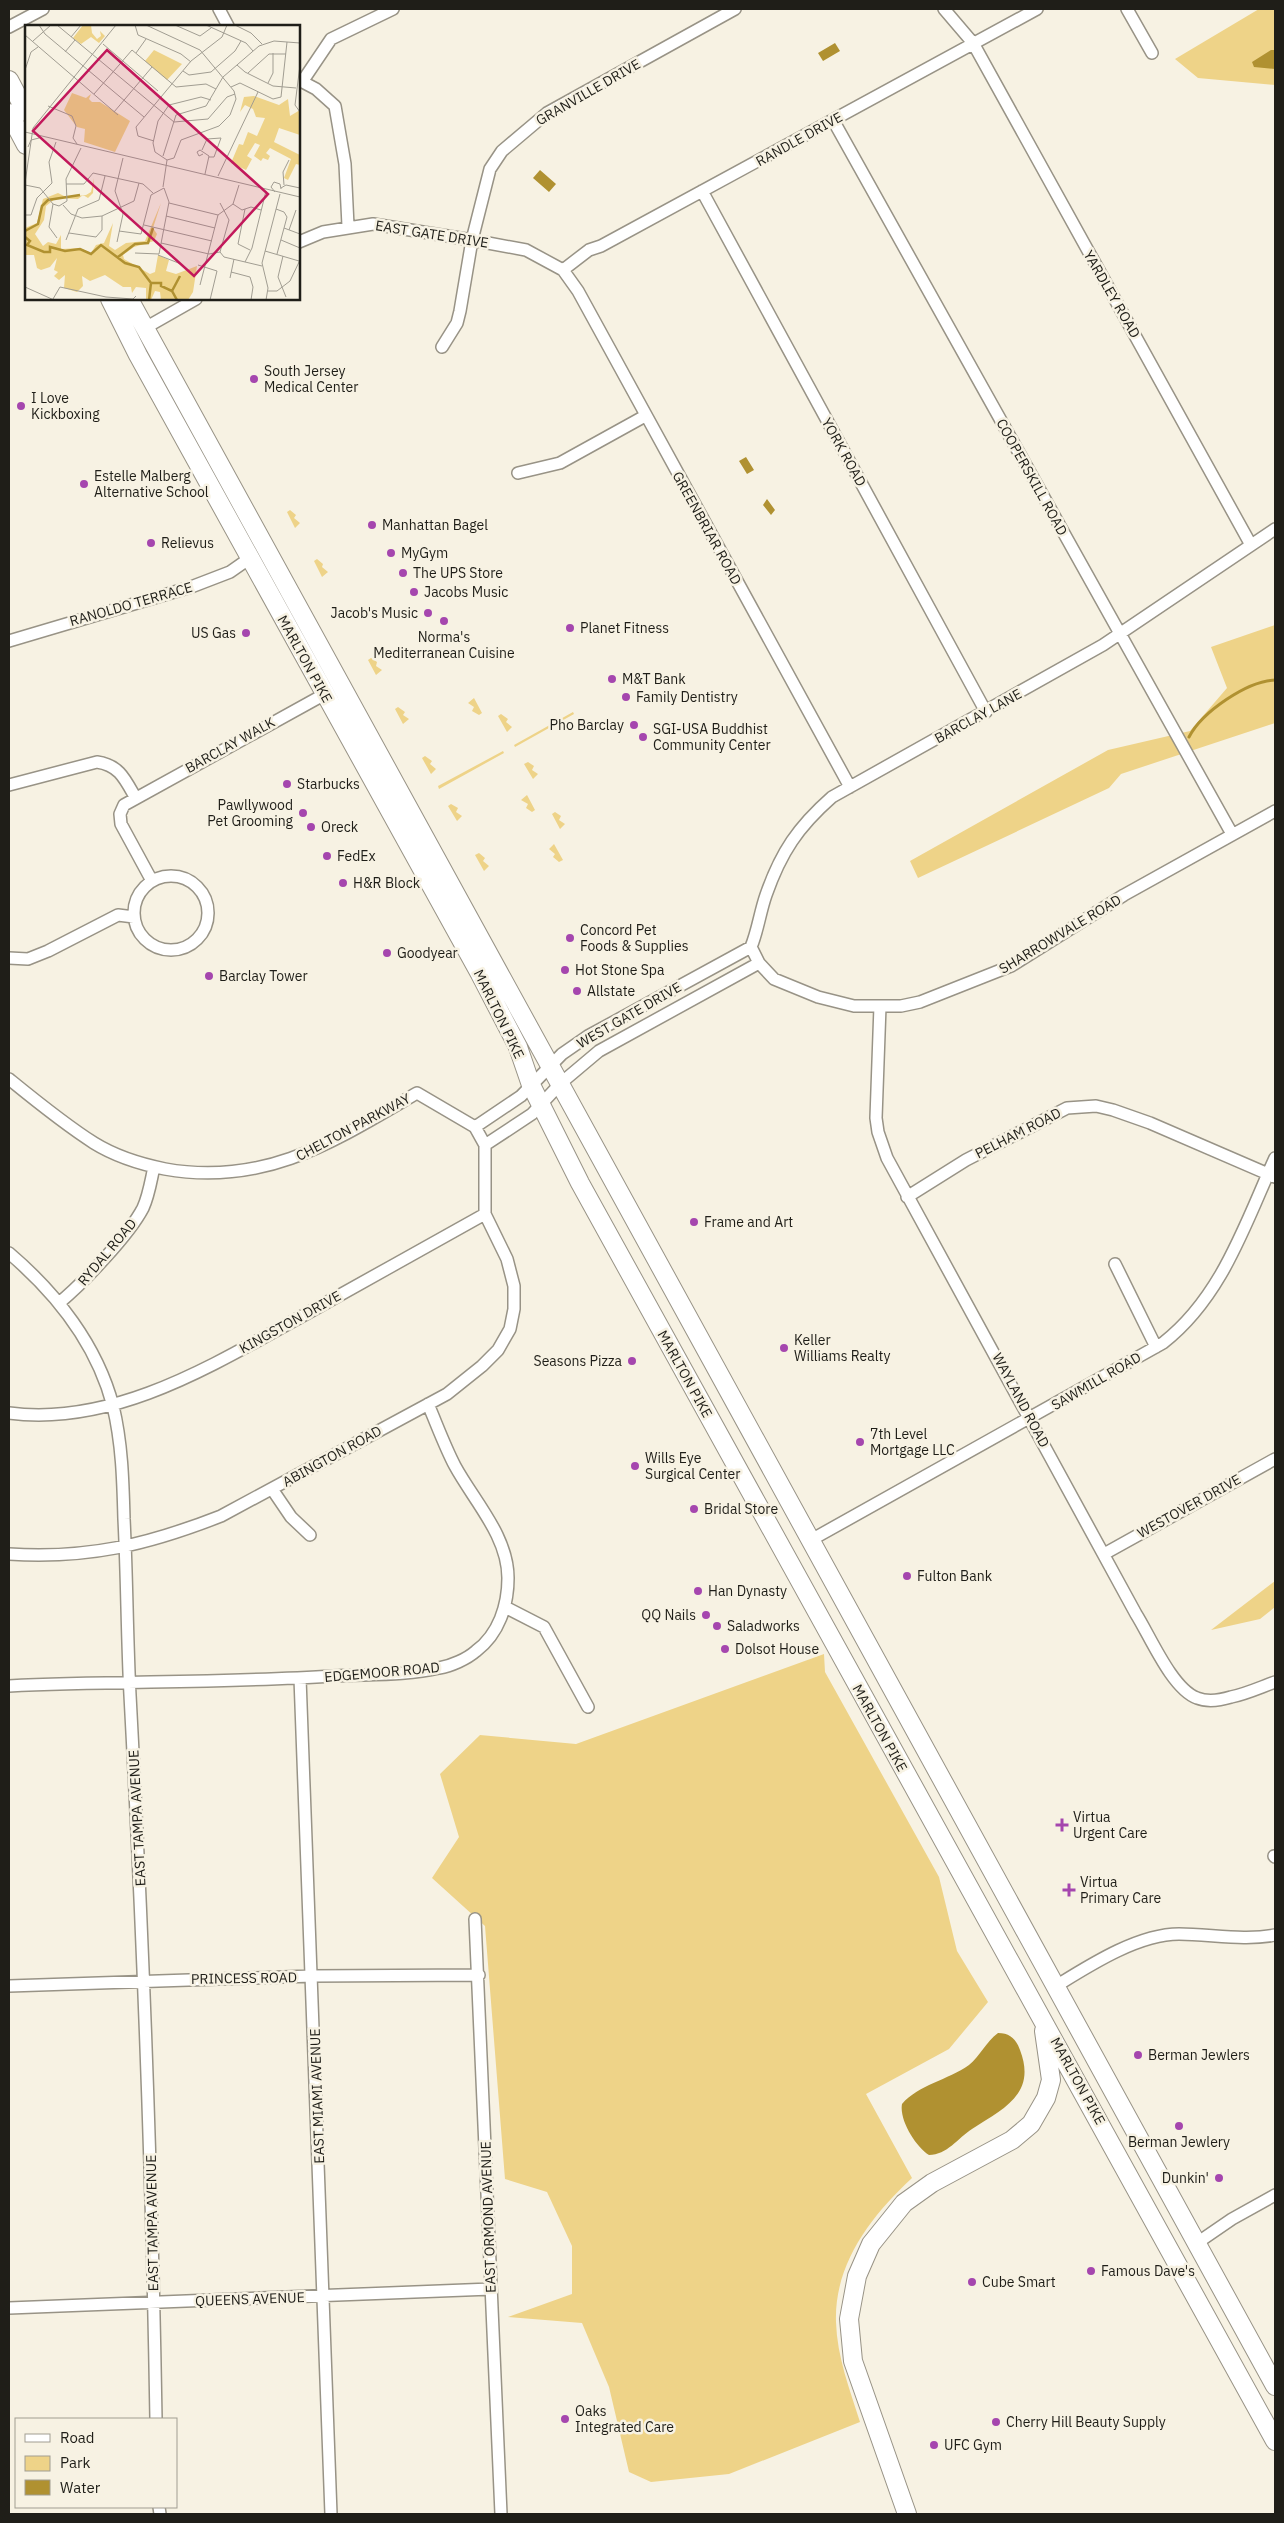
<svg xmlns="http://www.w3.org/2000/svg" width="1284" height="2523" viewBox="0 0 1284 2523" font-family="'IBM Plex Sans',sans-serif">
  <rect width="100%" height="100%" fill="#f7f2e3"/>
  <!-- green -->
  <path fill="#eed388" d="M1259,9H1275V85L1198,78L1175,59Z
    M290,510L296,515L294,518L300,523L295,528L287,512Z
    M317,559L323,564L322,567L328,572L322,577L314,561Z
    M1275,625V723L1121,774L1109,788L918,878L910,861L1108,750L1190,731L1227,688L1211,647Z
    M371,658L377,662L376,666L382,670L376,675L368,660Z
    M474,698L482,713L479,715L472,711L474,707L468,703Z
    M398,707L405,712L403,715L409,719L403,724L395,709Z
    M573,712L574,714L515,747L514,745Z
    M501,714L508,719L506,722L512,727L507,732L498,716Z
    M503,751L504,753L439,789L438,786Z
    M425,756L432,761L430,764L436,769L431,774L422,758Z
    M528,762L534,766L532,770L538,774L533,779L524,764Z
    M527,795L535,810L532,812L526,808L528,804L521,800Z
    M451,804L458,808L456,812L462,816L457,821L448,806Z
    M555,812L561,816L559,820L565,824L560,829L552,814Z
    M554,844L563,860L559,862L553,857L555,854L549,849Z
    M479,853L485,858L483,861L489,866L484,871L475,855Z
    M1275,1581V1607L1260,1619L1211,1630Z
    M824,1654L825,1672L939,1877L957,1951L988,2002L949,2049L866,2094L912,2178C871,2216 834,2264 836,2322C837,2357 850,2390 860,2422L729,2474L651,2482L629,2472L609,2387L582,2323L508,2317L572,2294V2246L547,2192L505,2179L485,1926L432,1878L459,1837L440,1774L480,1735L576,1744Z"/>
  <!-- water -->
  <path fill="#b09131" d="M835,43L840,51L823,61L818,53Z
    M1271,50H1275V69L1254,67L1252,62Z
    M540,170L556,184L549,192L533,178Z
    M746,457L754,470L747,474L739,461Z
    M767,499L775,510L771,515L763,505Z
    M998,2033C1010,2033 1016,2039 1020,2050C1037,2094 1003,2109 972,2129C958,2138 947,2155 929,2155C916,2147 899,2120 902,2104C918,2085 948,2080 969,2065C980,2056 986,2042 998,2033Z"/>
  <g fill="none" stroke-linecap="round" stroke-linejoin="round">
    <!-- stream -->
    <path stroke="#b09131" stroke-width="3" d="M1189,737C1202,712 1247,681 1275,680"/>
    <defs>
      <path id="minor" d="M219,9L228,26
        M944,9L973,43L1251,545
        M1127,9L1152,53
        M9,27L43,9
        M299,80L316,89L335,106L345,164L348,226
        M302,82L331,39L393,9
        M833,120L1232,834
        M702,191L986,712
        M299,242L323,232L373,224L472,240L526,250L563,270L578,291L850,787
        M563,270L589,250L601,246L1037,9
        M145,328L196,299
        M442,347L457,323L460,311L472,240L490,169L502,151L547,113L735,9
        M518,473L560,463L645,416
        M1275,529L1103,645L832,797C798,827 781,852 766,895C760,912 758,930 751,947L759,963L774,979L818,997L854,1006H901L920,1002L1011,966L1124,895L1275,811
        M9,641L191,587L230,572L250,558
        M9,785L97,762C119,765 125,779 135,797
        M134 913a37 37 0 1 1 74 0a37 37 0 1 1-74 0Z
        M152,881L121,824L120,814L124,805L325,694
        M9,958L28,959L48,951L118,915L134,917
        M880,1006L876,1118L878,1132L887,1158L1136,1614C1150,1636 1172,1689 1197,1698C1207,1702 1221,1700 1231,1697C1246,1694 1261,1687 1275,1682
        M9,1079C36,1101 64,1124 94,1143C115,1156 140,1164 165,1169C265,1187 335,1141 417,1093L475,1127L485,1145V1214L507,1259L514,1286V1309L510,1329L498,1350L482,1366L447,1394L221,1516C147,1545 88,1559 9,1554
        M475,1127L521,1096L562,1054L588,1036L751,947
        M485,1145L532,1114L561,1083L599,1051L759,963
        M907,1197L966,1160L1067,1108L1096,1106L1113,1110L1150,1123L1275,1177
        M9,1253C56,1293 97,1345 113,1406C122,1443 123,1481 124,1519C127,1578 127,1636 130,1695C143,1936 152,2177 156,2419
        M1115,1264L1156,1347
        M59,1303C83,1283 129,1235 143,1208C149,1195 151,1180 154,1167
        M9,1413C116,1427 216,1363 306,1314C366,1281 425,1247 485,1214
        M272,1489L291,1517L310,1535
        M811,1540L1163,1343C1222,1297 1245,1224 1275,1158
        M1104,1554L1275,1459
        M505,1607L544,1627L588,1707
        M300,1678L331,2514
        M9,1686C117,1681 225,1683 333,1676C367,1674 406,1676 439,1668C451,1666 467,1659 476,1651C499,1634 508,1605 508,1578C508,1536 474,1501 455,1466C445,1447 437,1425 428,1404
        M1274,1856L1275,1857
        M475,1919L501,2514
        M9,1986L312,1976L479,1975
        M1056,1986C1090,1965 1138,1934 1179,1934C1210,1934 1244,1941 1275,1935
        M1197,2243L1232,2219L1275,2195
        M9,2308L491,2289
        M159,2507L160,2514"/>
      <path id="highway" d="M9,80L26,112
        M9,113L26,145
        M110,299L138,355L480,974L518,1047L531,1085L580,1183L1275,2441
        M129,299L1275,2386
        M907,2514L853,2361L849,2319L857,2276L871,2244L904,2203L932,2183L1012,2140L1031,2124L1046,2098L1051,2080L1044,2031"/>
    </defs>
    <!-- minor casing -->
    <use href="#minor" stroke="#989386" stroke-width="14"/>
    <!-- highway casing -->
    <use href="#highway" stroke="#989386" stroke-width="20"/>
    <!-- minor -->
    <use href="#minor" stroke="#fff" stroke-width="11"/>
    <!-- highway -->
    <use href="#highway" stroke="#fff" stroke-width="18"/>
  </g>
  <!-- markers -->
  <g fill="#a546ae" stroke="#f7f2e3" stroke-width="2">
    <circle cx="254" cy="379" r="5"/>
    <circle cx="21" cy="406" r="5"/>
    <circle cx="84" cy="484" r="5"/>
    <circle cx="372" cy="525" r="5"/>
    <circle cx="151" cy="543" r="5"/>
    <circle cx="391" cy="553" r="5"/>
    <circle cx="403" cy="573" r="5"/>
    <circle cx="414" cy="592" r="5"/>
    <circle cx="428" cy="613" r="5"/>
    <circle cx="444" cy="621" r="5"/>
    <circle cx="570" cy="628" r="5"/>
    <circle cx="246" cy="633" r="5"/>
    <circle cx="612" cy="679" r="5"/>
    <circle cx="626" cy="697" r="5"/>
    <circle cx="634" cy="725" r="5"/>
    <circle cx="643" cy="737" r="5"/>
    <circle cx="287" cy="784" r="5"/>
    <circle cx="303" cy="813" r="5"/>
    <circle cx="311" cy="827" r="5"/>
    <circle cx="327" cy="856" r="5"/>
    <circle cx="343" cy="883" r="5"/>
    <circle cx="570" cy="938" r="5"/>
    <circle cx="387" cy="953" r="5"/>
    <circle cx="565" cy="970" r="5"/>
    <circle cx="209" cy="976" r="5"/>
    <circle cx="577" cy="991" r="5"/>
    <circle cx="694" cy="1222" r="5"/>
    <circle cx="784" cy="1348" r="5"/>
    <circle cx="632" cy="1361" r="5"/>
    <circle cx="860" cy="1442" r="5"/>
    <circle cx="635" cy="1466" r="5"/>
    <circle cx="694" cy="1509" r="5"/>
    <circle cx="907" cy="1576" r="5"/>
    <circle cx="698" cy="1591" r="5"/>
    <circle cx="706" cy="1615" r="5"/>
    <circle cx="717" cy="1626" r="5"/>
    <circle cx="725" cy="1649" r="5"/>
    <path d="M1059.5 1817.5h5v5h5v5h-5v5h-5v-5h-5v-5h5z"/>
    <path d="M1066.5 1882.5h5v5h5v5h-5v5h-5v-5h-5v-5h5z"/>
    <circle cx="1138" cy="2055" r="5"/>
    <circle cx="1179" cy="2126" r="5"/>
    <circle cx="1219" cy="2178" r="5"/>
    <circle cx="1091" cy="2271" r="5"/>
    <circle cx="972" cy="2282" r="5"/>
    <circle cx="565" cy="2419" r="5"/>
    <circle cx="996" cy="2422" r="5"/>
    <circle cx="934" cy="2445" r="5"/>
  </g>
  <g text-anchor="middle" stroke-width="5" stroke-linejoin="round" paint-order="stroke">
    <!-- street labels -->
    <g font-size="14" fill="#1f1e18" stroke="#f7f2e3">
      <text transform="translate(588 92) rotate(-30)" y="5">GRANVILLE DRIVE</text>
      <text transform="translate(799 139) rotate(-29)" y="5">RANDLE DRIVE</text>
      <text transform="translate(432 234) rotate(9)" y="5">EAST GATE DRIVE</text>
      <text transform="translate(1112 294) rotate(60)" y="5">YARDLEY ROAD</text>
      <text transform="translate(844 452) rotate(61)" y="5">YORK ROAD</text>
      <text transform="translate(1032 477) rotate(61)" y="5">COOPERSKILL ROAD</text>
      <text transform="translate(707 528) rotate(61)" y="5">GREENBRIAR ROAD</text>
      <text transform="translate(131 604) rotate(-16)" y="5">RANOLDO TERRACE</text>
      <text transform="translate(305 659) rotate(61)" y="5">MARLTON PIKE</text>
      <text transform="translate(978 716) rotate(-29)" y="5">BARCLAY LANE</text>
      <text transform="translate(230 745) rotate(-29)" y="5">BARCLAY WALK</text>
      <text transform="translate(1060 934) rotate(-31)" y="5">SHARROWVALE ROAD</text>
      <text transform="translate(499 1014) rotate(64)" y="5">MARLTON PIKE</text>
      <text transform="translate(629 1015) rotate(-30)" y="5">WEST GATE DRIVE</text>
      <text transform="translate(353 1127) rotate(-28)" y="5">CHELTON PARKWAY</text>
      <text transform="translate(1018 1133) rotate(-27)" y="5">PELHAM ROAD</text>
      <text transform="translate(107 1252) rotate(-50)" y="5">RYDAL ROAD</text>
      <text transform="translate(290 1322) rotate(-29)" y="5">KINGSTON DRIVE</text>
      <text transform="translate(685 1374) rotate(61)" y="5">MARLTON PIKE</text>
      <text transform="translate(1096 1381) rotate(-30)" y="5">SAWMILL ROAD</text>
      <text transform="translate(1021 1400) rotate(62)" y="5">WAYLAND ROAD</text>
      <text transform="translate(332 1456) rotate(-29)" y="5">ABINGTON ROAD</text>
      <text transform="translate(1189 1506) rotate(-29)" y="5">WESTOVER DRIVE</text>
      <text transform="translate(382 1672) rotate(-5)" y="5">EDGEMOOR ROAD</text>
      <text transform="translate(880 1728) rotate(61)" y="5">MARLTON PIKE</text>
      <text transform="translate(137 1818) rotate(-93)" y="5">EAST TAMPA AVENUE</text>
      <text transform="translate(244 1978) rotate(-1)" y="5">PRINCESS ROAD</text>
      <text transform="translate(1078 2081) rotate(61)" y="5">MARLTON PIKE</text>
      <text transform="translate(317 2096) rotate(-92)" y="5">EAST MIAMI AVENUE</text>
      <text transform="translate(488 2217) rotate(-92)" y="5">EAST ORMOND AVENUE</text>
      <text transform="translate(152 2223) rotate(-91)" y="5">EAST TAMPA AVENUE</text>
      <text transform="translate(250 2299) rotate(-2)" y="5">QUEENS AVENUE</text>
    </g>
    <!-- poi labels -->
    <g font-size="14" fill="#1f1e18" stroke="#f7f2e3" text-anchor="start">
      <text x="264" y="376">South Jersey<tspan x="264" dy="16">Medical Center</tspan></text>
      <text x="31" y="403">I Love<tspan x="31" dy="16">Kickboxing</tspan></text>
      <text x="94" y="481">Estelle Malberg<tspan x="94" dy="16">Alternative School</tspan></text>
      <text x="382" y="530">Manhattan Bagel</text>
      <text x="161" y="548">Relievus</text>
      <text x="401" y="558">MyGym</text>
      <text x="413" y="578">The UPS Store</text>
      <text x="424" y="597">Jacobs Music</text>
      <text x="418" y="618" text-anchor="end">Jacob's Music</text>
      <text x="580" y="633">Planet Fitness</text>
      <text x="236" y="638" text-anchor="end">US Gas</text>
      <text x="444" y="642" text-anchor="middle">Norma's<tspan x="444" dy="16">Mediterranean Cuisine</tspan></text>
      <text x="622" y="684">M&amp;T Bank</text>
      <text x="636" y="702">Family Dentistry</text>
      <text x="624" y="730" text-anchor="end">Pho Barclay</text>
      <text x="653" y="734">SGI-USA Buddhist<tspan x="653" dy="16">Community Center</tspan></text>
      <text x="297" y="789">Starbucks</text>
      <text x="293" y="810" text-anchor="end">Pawllywood<tspan x="293" dy="16">Pet Grooming</tspan></text>
      <text x="321" y="832">Oreck</text>
      <text x="337" y="861">FedEx</text>
      <text x="353" y="888">H&amp;R Block</text>
      <text x="580" y="935">Concord Pet<tspan x="580" dy="16">Foods &amp; Supplies</tspan></text>
      <text x="397" y="958">Goodyear</text>
      <text x="575" y="975">Hot Stone Spa</text>
      <text x="219" y="981">Barclay Tower</text>
      <text x="587" y="996">Allstate</text>
      <text x="704" y="1227">Frame and Art</text>
      <text x="794" y="1345">Keller<tspan x="794" dy="16">Williams Realty</tspan></text>
      <text x="622" y="1366" text-anchor="end">Seasons Pizza</text>
      <text x="870" y="1439">7th Level<tspan x="870" dy="16">Mortgage LLC</tspan></text>
      <text x="645" y="1463">Wills Eye<tspan x="645" dy="16">Surgical Center</tspan></text>
      <text x="704" y="1514">Bridal Store</text>
      <text x="917" y="1581">Fulton Bank</text>
      <text x="708" y="1596">Han Dynasty</text>
      <text x="696" y="1620" text-anchor="end">QQ Nails</text>
      <text x="727" y="1631">Saladworks</text>
      <text x="735" y="1654">Dolsot House</text>
      <text x="1073" y="1822">Virtua<tspan x="1073" dy="16">Urgent Care</tspan></text>
      <text x="1080" y="1887">Virtua<tspan x="1080" dy="16">Primary Care</tspan></text>
      <text x="1148" y="2060">Berman Jewlers</text>
      <text x="1179" y="2147" text-anchor="middle">Berman Jewlery</text>
      <text x="1209" y="2183" text-anchor="end">Dunkin'</text>
      <text x="1101" y="2276">Famous Dave's</text>
      <text x="982" y="2287">Cube Smart</text>
      <text x="575" y="2416">Oaks<tspan x="575" dy="16">Integrated Care</tspan></text>
      <text x="1006" y="2427">Cherry Hill Beauty Supply</text>
      <text x="944" y="2450">UFC Gym</text>
    </g>
  </g>
  <!-- overview -->
  <g transform="translate(25 25)">
    <rect width="275" height="275" fill="#f7f2e3"/>
    <path d="M58,0H66L67,8L72,14L76,11L75,6L80,11L74,18L66,12L56,19L48,13ZM129,25L157,39L142,55L120,36ZM47,68L61,73L66,69L64,74L67,77H75L105,96L90,127L59,117L60,104L52,102L39,85ZM229,71L254,80L263,74L265,91L275,85V110L254,103L249,117L275,130V140L271,139L263,155L259,153L266,134L245,123L241,128L245,131L243,135L238,133L236,136L229,131L235,120L230,118L222,131L227,134L221,145L206,138L214,119L218,120L223,107L232,111L240,93L231,92L228,84L220,80L215,87L219,72ZM69,153L68,168L63,173L58,170L53,174L31,173L21,181L19,195L10,209L18,221L23,217L31,219L36,210V224L55,223L66,228L71,220L79,218L88,198L84,221L90,225L101,218L120,216L136,178L128,203L132,209L129,216L109,222L98,230L99,234L125,249L130,247L133,230L144,235L141,246L151,249L172,241L168,267L163,275H136L135,267L130,266L126,275H121V263L111,262L107,268L106,262H98L80,250L65,256L57,251L58,261L52,267L39,263L40,250L34,255L29,251L33,247L29,245L32,233L25,242L16,245L12,243L9,230H0V203L12,198L18,174L33,168L41,172L61,170L66,167Z" fill="#eed388"/>
    <path fill="none" stroke="#b09131" stroke-width="2.5" d="M0,206L13,199L17,181L23,175L55,170M0,212L5,216L2,220L19,227H25V222L40,226L55,224L66,229L76,220L100,238L114,242L126,258M93,232L110,219L123,218L128,203M126,258H136V261L147,266L152,275M147,266L155,251M124,275L126,258"/>
    <path fill="none" stroke="#a19d92" stroke-width="1" d="M14,0L20,9L119,92M32,0L149,97L183,94L202,72L210,69M110,0L113,10L156,29L166,37M121,0L175,25L209,66L211,74L205,90L194,101L156,115L149,133L142,135L130,127L128,118L133,96L144,80L176,72L186,75M150,0L175,11L186,3M181,0L221,18L228,26M210,0L226,8L237,19M0,10L93,90M46,12L56,0M8,16L26,0M78,19L133,66M40,27L50,15M111,28L121,14M212,40L220,47L248,61L271,63M275,40L270,80L275,87M0,45L6,27L13,22M158,46L164,50L186,47L210,26L216,16M223,48L244,29H261M243,58L248,48V28M206,62L215,58L248,74L256,72L262,17M69,69L107,25L151,62L181,59L191,64M23,81L47,91L51,101L48,113L52,119M89,87L127,42M0,107L275,172M129,116L113,111L111,102L166,36L197,12L202,0M3,122L6,115L14,113M177,125L182,114L196,113L189,132H184M178,129L174,131L172,127L175,125L184,131L180,149M138,131L151,90L181,81L198,52L234,21L249,16L275,18M193,151L233,67M0,158L8,103L91,0M41,159H59L68,148L118,159L128,168M0,160L15,163L28,179M259,160L258,147L264,135M138,162L142,135M256,163L261,160L275,163M250,167L246,162L249,157L255,159L256,164M144,178L193,190M28,179L34,181L42,176L41,154L56,123M28,179L24,202L32,213M208,179L217,185L226,182L236,185M38,180L46,189L57,193L77,191L109,176L114,158M220,184L213,219L225,225M251,184L259,187L262,192L252,229M0,190H6L12,173L27,158L24,137L31,117M193,190L208,179L214,160M141,191L190,203M119,200L187,216M259,203L275,209M264,205L271,185M94,206L116,209L126,170L139,163L144,177L134,229L110,228M44,208L71,212L77,205V191M41,215L53,184L74,175L80,151M256,215L275,223M92,217L98,189L90,166L98,133M136,218L184,229L195,227L204,195L195,178M240,226L274,236M195,227L199,232L237,241M133,230L156,239M258,231L253,252L261,272M220,237L227,223L241,166M173,240L192,246L185,275M206,247L225,252L228,262L226,275M205,253L209,234M175,260L193,190M0,262L29,275M243,266H252L265,256L275,235M28,274L35,262L81,272L108,274L111,271M241,275L243,263L237,238L255,169"/>
    <path fill="#c2185b" fill-opacity="0.15" stroke="#c2185b" stroke-width="2.5" d="M82,25L243,169L169,251L8,106Z"/>
    <rect width="275" height="275" fill="none" stroke="#1f1e18" stroke-width="2.5"/>
  </g>
  <!-- border -->
  <rect width="1284" height="2523" fill="none" stroke="#1f1e18" stroke-width="20"/>
  <!-- legend -->
  <rect x="15" y="2418" width="162" height="90" fill="#f7f2e3" stroke="#a19d92"/>
  <rect x="25" y="2434" width="25" height="8" fill="#ffffff" stroke="#a19d92"/>
  <text x="60" y="2443" font-size="15" fill="#1f1e18">Road</text>
  <rect x="25" y="2456" width="25" height="15" fill="#eed388" stroke="#a19d92"/>
  <text x="60" y="2468" font-size="15" fill="#1f1e18">Park</text>
  <rect x="25" y="2480" width="25" height="15" fill="#b09131" stroke="#a19d92"/>
  <text x="60" y="2493" font-size="15" fill="#1f1e18">Water</text>
</svg>
